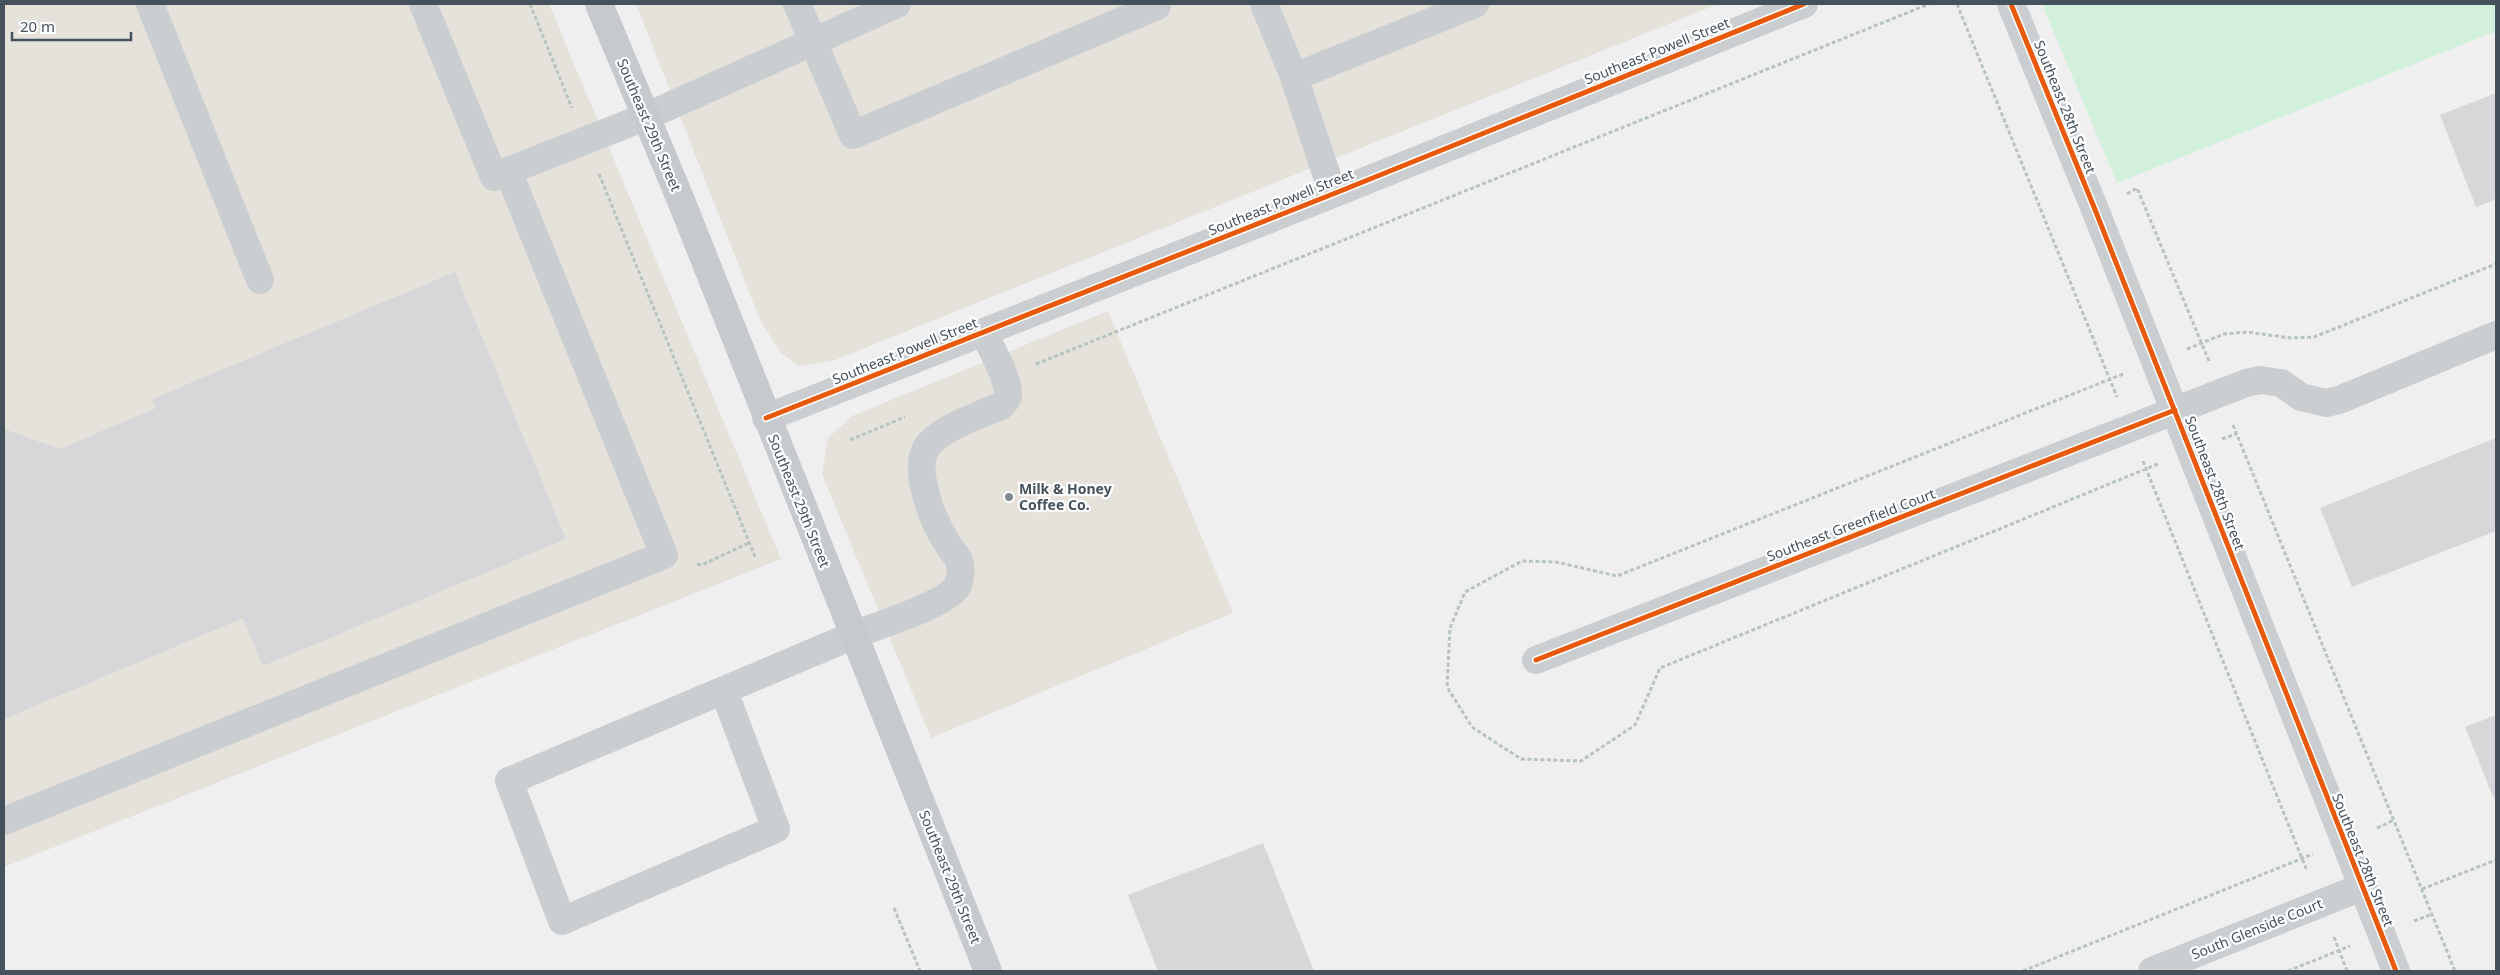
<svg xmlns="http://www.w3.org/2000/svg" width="2500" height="975" viewBox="0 0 2500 975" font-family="'Noto Sans',sans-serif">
  <rect width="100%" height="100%" fill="#f0efef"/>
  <!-- commercial -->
  <path fill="#e5e2dc" d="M4,4H549L781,559L4,867Z
    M636,4H1718L833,361L799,366L781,353L760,320Z
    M1108,311L1233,613L931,738L822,474L828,438L852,416Z"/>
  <!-- green -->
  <path fill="#d2f0dc" d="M2042,4H2496V31L2117,183Z"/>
  <!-- building -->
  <path fill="#d7d7d9" d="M2496,93V199L2476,207L2440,115Z
    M455,272L566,539L263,666L243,618L4,719V429L60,449L156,408L152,399Z
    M2496,438V531L2352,587L2320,508Z
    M2496,715V804L2465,727Z
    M1263,843L1314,971H1158L1128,895Z"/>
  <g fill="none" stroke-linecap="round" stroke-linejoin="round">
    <!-- path -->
    <path stroke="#b7c4c0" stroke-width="3" stroke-dasharray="4 2.5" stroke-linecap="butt" d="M530,4L572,108
      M1957,4L2117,397
      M599,174L756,559
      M2127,194L2137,188L2209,361
      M2187,349L2224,334L2247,332L2291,338L2314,337L2496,264
      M1036,364L1929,4
      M2123,374L1617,576L1556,562L1522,561L1465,592L1450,628L1447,687L1472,727L1521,759L1581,761L1635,725L1660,668L2158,464
      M2233,425L2455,971
      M2222,439L2236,434
      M850,440L905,417
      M2143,461L2307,871
      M697,564L702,565L749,543
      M2377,828L2394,820
      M2422,889L2496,860
      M894,908L920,971
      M2414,921L2432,914
      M2334,937L2347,971
      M2023,971L2313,854
      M2288,971L2350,946"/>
    <!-- minor -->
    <path stroke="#cbced0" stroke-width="28" d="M150,4L260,280
      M423,4L494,177
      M797,4L853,135L1157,6L1156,4
      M1264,4L1294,77L1333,194
      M2011,4L2096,212L2396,971
      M1294,77L1475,4
      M766,418L1333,194L1804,4
      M1536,660L2246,383L2260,380L2281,383L2301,397L2326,403L2339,400L2496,335
      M724,691L776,829L562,921L509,781C624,733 739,683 854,635C878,625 942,606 956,588C961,581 962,566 958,559C955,553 950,549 947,543C933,521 910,466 929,444C947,425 979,416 1002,405C1006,401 1009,397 1008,391C1006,374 991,349 984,332
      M4,821L664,555L508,171L645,117L897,4
      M2152,971L2362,887"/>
    <!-- major -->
    <path stroke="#c6cace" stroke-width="28" d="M599,4L680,198L988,971"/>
    <defs>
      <path id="cycleway" d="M2011,4L2096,212L2396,971
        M766,418L1333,194L1804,4
        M1536,660L2175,410"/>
    </defs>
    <!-- cycleway casing -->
    <use href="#cycleway" stroke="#fff" stroke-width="8"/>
    <!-- cycleway -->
    <use href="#cycleway" stroke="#e8590c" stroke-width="5"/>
  </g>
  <!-- markers -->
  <circle fill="#81898f" stroke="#fff" stroke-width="2" cx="1009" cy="497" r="5"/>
  <g text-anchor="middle" stroke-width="4.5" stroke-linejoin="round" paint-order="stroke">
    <!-- street labels -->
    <g font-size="14" fill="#45525c" stroke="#fff">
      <text transform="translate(1657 51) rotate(-22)" y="5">Southeast Powell Street</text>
      <text transform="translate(2065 107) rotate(68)" y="5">Southeast 28th Street</text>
      <text transform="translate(649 125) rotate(67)" y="5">Southeast 29th Street</text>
      <text transform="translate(1281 202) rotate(-22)" y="5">Southeast Powell Street</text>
      <text transform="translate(905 351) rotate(-22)" y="5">Southeast Powell Street</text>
      <text transform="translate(2215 483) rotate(69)" y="5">Southeast 28th Street</text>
      <text transform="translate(799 501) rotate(68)" y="5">Southeast 29th Street</text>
      <text transform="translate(1851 525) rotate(-21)" y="5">Southeast Greenfield Court</text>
      <text transform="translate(2363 860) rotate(68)" y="5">Southeast 28th Street</text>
      <text transform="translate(950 877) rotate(68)" y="5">Southeast 29th Street</text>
      <text transform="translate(2257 929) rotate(-22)" y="5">South Glenside Court</text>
    </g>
    <!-- poi labels -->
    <g font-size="14" font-weight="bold" fill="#45525c" stroke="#fff" text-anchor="start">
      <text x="1019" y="494">Milk &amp; Honey<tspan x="1019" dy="16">Coffee Co.</tspan></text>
    </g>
  </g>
  <!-- border -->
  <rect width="2500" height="975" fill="none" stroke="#45525c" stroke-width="10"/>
  <!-- scale -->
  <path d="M12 32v8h119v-8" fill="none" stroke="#45525c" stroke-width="2.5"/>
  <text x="20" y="32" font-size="15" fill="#45525c" stroke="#ffffff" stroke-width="4" paint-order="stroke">20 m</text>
</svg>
